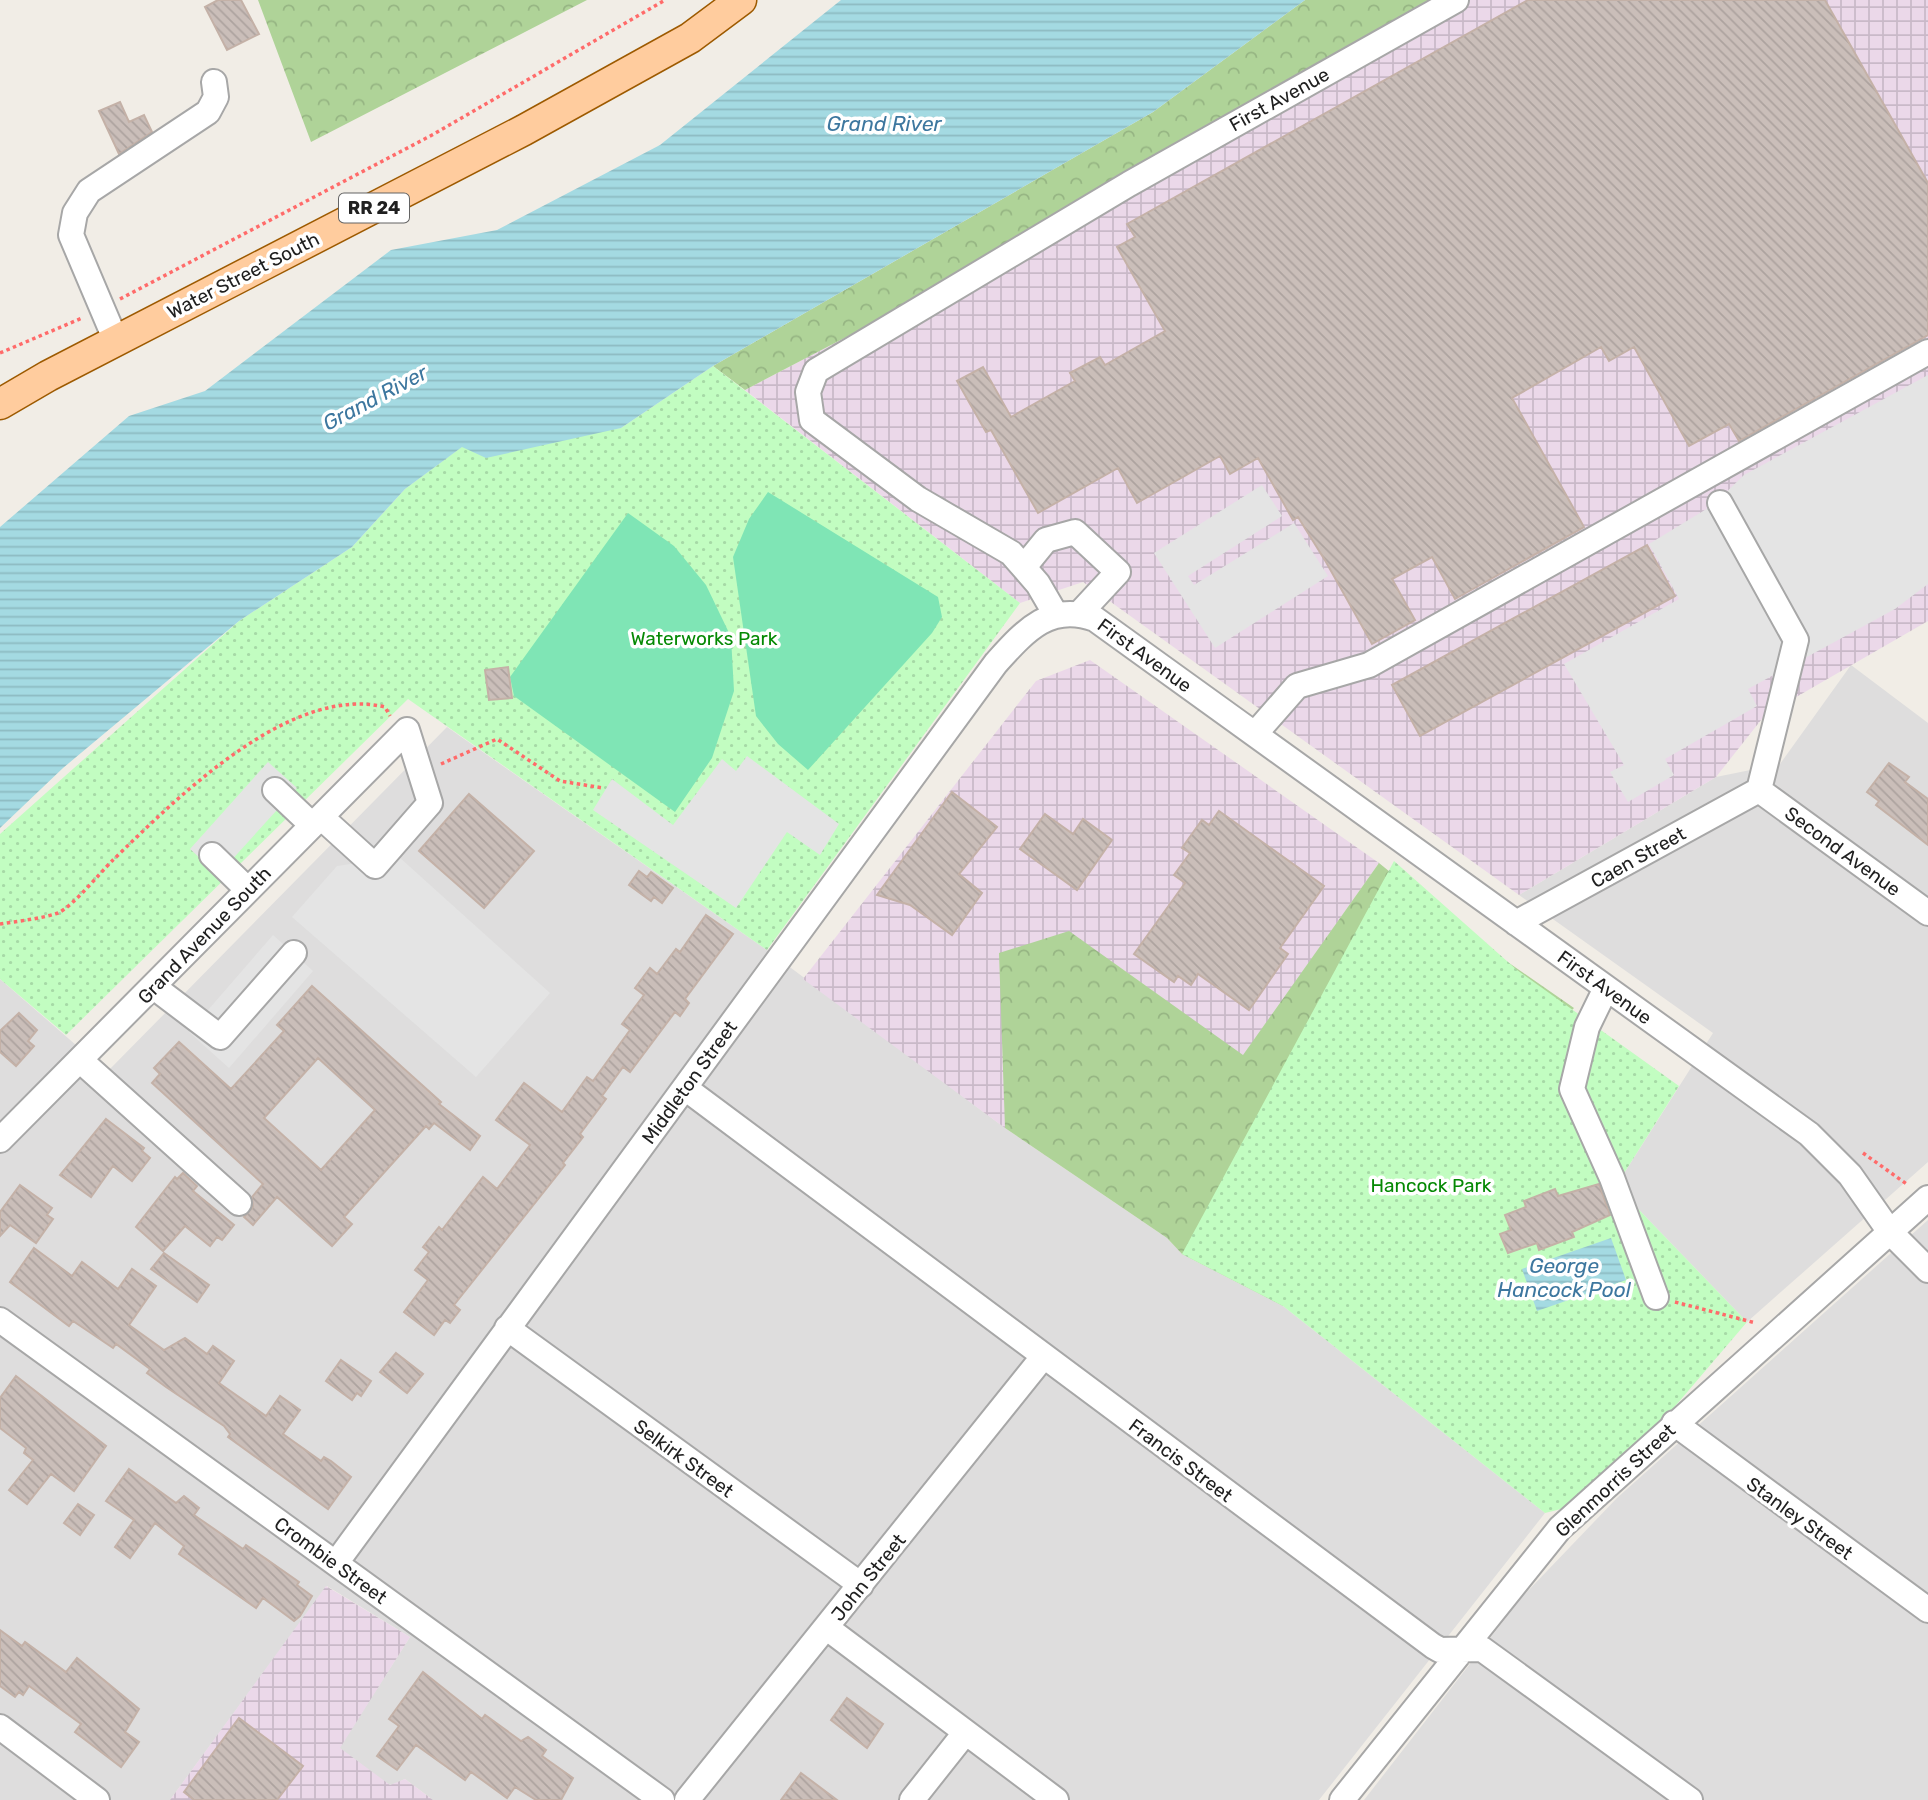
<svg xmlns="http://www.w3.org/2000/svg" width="1928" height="1800" viewBox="0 0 1928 1800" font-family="Rubik,sans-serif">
  <defs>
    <pattern id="industrial-grid" width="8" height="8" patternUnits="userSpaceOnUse" patternTransform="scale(1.75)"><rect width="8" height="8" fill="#ebd8e9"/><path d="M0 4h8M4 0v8" fill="none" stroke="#c9b9c8"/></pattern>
    <pattern id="forest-crowns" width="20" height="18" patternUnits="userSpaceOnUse" patternTransform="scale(1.75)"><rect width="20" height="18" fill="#afd398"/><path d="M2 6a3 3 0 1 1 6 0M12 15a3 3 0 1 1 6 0" fill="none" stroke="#96b583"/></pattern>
    <pattern id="park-dots" width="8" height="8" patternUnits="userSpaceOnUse" patternTransform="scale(1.75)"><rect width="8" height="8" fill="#c2fdc1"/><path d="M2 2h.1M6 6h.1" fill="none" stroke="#a6d9a6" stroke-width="1.8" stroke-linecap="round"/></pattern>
    <pattern id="water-rules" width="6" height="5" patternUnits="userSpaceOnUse" patternTransform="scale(1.75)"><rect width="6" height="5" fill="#a4dae2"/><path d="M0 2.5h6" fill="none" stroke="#8dbbc2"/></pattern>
    <pattern id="building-back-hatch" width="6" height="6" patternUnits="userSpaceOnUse" patternTransform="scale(1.75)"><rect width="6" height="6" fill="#cabeb9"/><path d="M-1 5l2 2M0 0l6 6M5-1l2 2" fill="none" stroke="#ada39f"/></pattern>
  </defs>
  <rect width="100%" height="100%" fill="#f1ede6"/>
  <!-- residential -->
  <path fill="#dedddd" d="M1851,665L1928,723V1162L1747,1322L1616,1186L1713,1033L1519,895L1716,777L1780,764Z
    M447,727L767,950L1005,1128L1167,1238L1182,1254L1283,1306L1545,1513L1319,1800H433L405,1779L390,1786L339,1748L410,1637L327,1586L170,1800H0V979L107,1072Z
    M1928,1220V1800H1364L1522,1597L1617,1498Z"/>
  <!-- industrial -->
  <path fill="url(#industrial-grid)" d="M1429,0H1928V621L1765,715L1716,777L1519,895L1083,582L1020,603L745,390L946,285Z
    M1090,660L1379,863L1243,1056L1115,964L1005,1128L803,979L1036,681Z
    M326,1586L410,1637L340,1748L390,1785L405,1779L433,1800H170Z"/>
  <!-- forest -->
  <path fill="url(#forest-crowns)" d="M258,0H587L311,142Z
    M1305,0H1429L946,285L745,390L713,366L1153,112Z
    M1379,863L1460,929L1574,1008L1283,1306L1182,1254L1167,1238L1005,1128L999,953L1069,931L1243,1055Z"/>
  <!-- park -->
  <path fill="url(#park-dots)" d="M713,366L1020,603L767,950L408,699L66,1035L0,979V834L239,621L352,547L405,489L463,446L621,428Z
    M1394,861L1517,970L1679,1086L1616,1186L1747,1322L1665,1418L1569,1507L1545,1513L1283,1306L1182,1254Z"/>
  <!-- pitch -->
  <path fill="#7fe5b5" d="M768,492L938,597L942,617L932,633L808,770L778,744L756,716L733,557L749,519Z
    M628,513L674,546L706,585L731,637L734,691L712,758L675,812L514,696L510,677Z"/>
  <!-- parking -->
  <path fill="#e4e4e4" d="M1928,375V584L1895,609L1748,689L1757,706L1665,759L1674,775L1628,802L1610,772L1624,765L1564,664L1679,599L1649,544L1713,505L1744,475Z
    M1262,485L1282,516L1188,576L1194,585L1294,523L1328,576L1215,648L1154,553Z
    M747,756L839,824L820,855L787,832L736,908L593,810L612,779L673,825L722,759L736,771Z
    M268,762L297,788L218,875L190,849Z
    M399,857L550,993L476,1077L292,917L337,866Z
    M273,935L313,971L229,1068L189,1032Z"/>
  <!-- water -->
  <path fill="url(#water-rules)" d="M841,0H1305L1153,112L713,366L621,428L486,458L462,447L405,489L352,547L239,621L63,768L0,828V527L129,416L205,391L391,250L497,230L660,145Z
    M1611,1238L1626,1280L1537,1311L1522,1269Z"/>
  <!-- building -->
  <path fill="url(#building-back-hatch)" stroke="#c4b1a7" stroke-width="2" fill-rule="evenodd" d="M218,0H241L259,34L227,50L205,7Z
    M1528,0H1825L1928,183V335L1739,441L1729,424L1689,446L1634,347L1609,361L1601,347L1512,398L1584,527L1455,599L1432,557L1392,579L1415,620L1372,644L1326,562L1298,517L1293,520L1258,458L1230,474L1220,456L1137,503L1118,468L1038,513L991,430L986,432L957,381L983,367L1011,417L1075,381L1070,373L1100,357L1105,365L1165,331L1117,247L1135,237L1127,224Z
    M120,102L129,122L144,115L152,132L119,154L99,111Z
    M1647,545L1675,596L1420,736L1392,685Z
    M508,667L512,698L489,700L485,670Z
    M1889,763L1909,777L1905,782L1928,799V845L1876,805L1879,801L1867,792Z
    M952,792L997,827L959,874L982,893L952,935L910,905L877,895Z
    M469,794L534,851L484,908L419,851Z
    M1219,811L1324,886L1280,948L1288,954L1249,1010L1198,974L1191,985L1178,976L1174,982L1134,954L1185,883L1174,875L1190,853L1182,848L1202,820L1209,825Z
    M1045,814L1073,834L1083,819L1112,840L1077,890L1020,849Z
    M639,871L647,877L651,872L673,888L662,903L654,897L651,901L629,885Z
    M706,915L733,934L685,999L689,1003L680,1016L675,1012L630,1072L623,1067L602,1096L606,1099L580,1134L583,1137L563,1163L565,1165L454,1305L460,1310L450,1323L445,1320L434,1335L404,1312L428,1280L415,1270L429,1252L423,1247L439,1227L442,1230L483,1177L497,1189L530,1145L496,1120L524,1083L562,1112L587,1077L593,1081L630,1030L622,1024L644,995L635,988L650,968L657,974L676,949L680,952Z
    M312,986L441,1102L439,1104L480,1136L470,1150L434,1123L429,1129L426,1126L344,1217L352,1224L332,1246L277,1197L253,1225L244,1217L253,1207L252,1197L263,1184L152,1083L160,1074L154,1068L179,1042L231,1089L284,1031L277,1025ZM318,1058L375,1110L321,1170L264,1118Z
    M19,1013L37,1030L28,1041L34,1046L16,1066L0,1052V1031Z
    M106,1119L144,1148L142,1151L150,1158L132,1181L113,1166L91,1197L60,1175Z
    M183,1173L197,1186L193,1191L234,1225L222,1240L217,1237L210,1246L185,1226L163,1251L136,1227L175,1177L177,1179Z
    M1599,1184L1610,1215L1572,1232L1574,1237L1539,1250L1537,1243L1508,1253L1500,1234L1511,1230L1505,1215L1526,1207L1524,1201L1555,1189L1558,1196Z
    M20,1185L52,1208L47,1215L53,1219L36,1243L10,1225L0,1236V1212Z
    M34,1248L72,1276L82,1262L118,1289L132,1269L156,1286L129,1325L164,1350L185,1338L207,1354L213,1346L234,1361L219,1383L266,1416L280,1396L300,1410L283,1434L321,1461L324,1457L331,1461L351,1477L328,1509L228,1437L230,1434L224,1426L166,1387L147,1373L150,1369L116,1344L113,1348L73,1321L69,1326L10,1282Z
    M164,1253L209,1285L197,1302L151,1269Z
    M396,1353L423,1374L407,1393L380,1372Z
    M341,1360L371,1381L361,1396L357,1393L352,1400L326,1381Z
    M16,1376L106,1446L74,1491L51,1474L27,1504L9,1490L33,1460L24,1453L26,1448L0,1428V1398Z
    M129,1469L176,1503L184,1496L199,1508L194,1515L243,1549L246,1545L299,1582L297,1585L312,1596L300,1616L294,1621L263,1598L256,1608L179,1554L184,1546L155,1523L130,1558L115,1547L134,1520L106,1501Z
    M78,1504L94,1515L80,1535L64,1523Z
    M0,1630L22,1646L25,1642L66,1672L77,1658L139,1709L125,1732L139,1742L121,1767L75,1732L81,1724L29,1686L23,1695L19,1692L15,1697L0,1686Z
    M423,1672L482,1719L485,1715L521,1741L528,1737L546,1750L542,1756L573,1778L561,1800H536L515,1787L507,1798L471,1772L465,1780L416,1745L397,1770L377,1756L399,1726L389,1719Z
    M847,1698L883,1724L867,1748L831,1720Z
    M239,1718L303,1766L277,1800H194L184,1792Z
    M801,1773L837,1800H781Z"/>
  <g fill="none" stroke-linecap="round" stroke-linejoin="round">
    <defs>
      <path id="minor" d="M116,341L71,235L75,213L89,191L208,112L216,97L214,82
        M1720,503L1796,640L1759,790
        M1024,567L1046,540L1075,532L1118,572L1080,613
        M1056,615L1038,584L1011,553L918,499L812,420L808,392L816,371L1129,184L1456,0
        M1255,734L1297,686L1369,665L1928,352
        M275,790L312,825
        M1759,790L1928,913
        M212,855L248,890
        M1516,923L1759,790
        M154,987L220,1037L294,953
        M1606,988L1587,1027L1572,1089L1612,1178L1656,1297
        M81,1061L239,1203
        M685,1088L1433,1646L1440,1650L1482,1649L1690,1800
        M0,1140L407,730L430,803L375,866L321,817
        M0,1320L662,1800
        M507,1328L861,1585
        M1674,1423L1928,1610
        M336,1563L996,663C1025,631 1050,602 1095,619L1809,1134L1850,1175L1890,1232L1928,1270
        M827,1628L1056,1800
        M0,1727L97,1800
        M687,1800L1043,1357
        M912,1800L965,1733
        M1342,1800L1560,1528L1928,1198"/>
      <path id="major" d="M0,404L48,376L524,130L690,38L741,0"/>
    </defs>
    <!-- minor casing -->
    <use href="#minor" stroke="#a7a7a7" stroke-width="28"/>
    <!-- major casing -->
    <use href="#major" stroke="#9d5a00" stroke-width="33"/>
    <!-- path -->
    <path stroke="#ff6b6a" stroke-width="3.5" stroke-dasharray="3.5 3.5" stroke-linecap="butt" d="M120,299L434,134L665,0
      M0,353L82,318
      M441,764L497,739L560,781L603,788
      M0,924C18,921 40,919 58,913C73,906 99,874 112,861C175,800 289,684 385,707L390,716
      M1863,1153L1908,1185
      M1675,1302L1756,1323"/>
    <!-- minor -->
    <use href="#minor" stroke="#fff" stroke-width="24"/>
    <!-- major -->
    <use href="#major" stroke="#ffcc9e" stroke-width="30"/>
  </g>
  <g text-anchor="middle" stroke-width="7" stroke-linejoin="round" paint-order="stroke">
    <!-- shield labels -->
    <rect fill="#fff" stroke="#636363" stroke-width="2" x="339" y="193.5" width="70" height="29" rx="5"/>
    <g font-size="18" font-weight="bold" fill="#202020">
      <text x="374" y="214">RR 24</text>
    </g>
    <!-- street labels -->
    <g font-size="19" fill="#202020" stroke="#fff">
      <text transform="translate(1279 99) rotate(-29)" y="7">First Avenue</text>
      <text transform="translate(243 275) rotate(-27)" y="7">Water Street South</text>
      <text transform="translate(1145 655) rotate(36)" y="7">First Avenue</text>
      <text transform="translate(1843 851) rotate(36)" y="7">Second Avenue</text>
      <text transform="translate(1638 857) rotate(-29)" y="7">Caen Street</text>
      <text transform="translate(204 935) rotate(-46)" y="7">Grand Avenue South</text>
      <text transform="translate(1605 987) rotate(36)" y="7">First Avenue</text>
      <text transform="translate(689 1082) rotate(-54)" y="7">Middleton Street</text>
      <text transform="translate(684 1458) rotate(36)" y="7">Selkirk Street</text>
      <text transform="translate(1181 1460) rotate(37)" y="7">Francis Street</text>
      <text transform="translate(1615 1480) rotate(-43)" y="7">Glenmorris Street</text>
      <text transform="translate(1800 1518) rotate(36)" y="7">Stanley Street</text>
      <text transform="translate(331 1560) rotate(36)" y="7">Crombie Street</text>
      <text transform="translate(868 1577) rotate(-51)" y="7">John Street</text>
    </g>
    <!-- park labels -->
    <g font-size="19" fill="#058904" stroke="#fff">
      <text x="704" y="645">Waterworks Park</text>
      <text x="1431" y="1192">Hancock Park</text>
    </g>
    <!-- water labels -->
    <g font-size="21" font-style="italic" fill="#3d779f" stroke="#fff">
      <text x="884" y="131">Grand River</text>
      <text transform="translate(375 398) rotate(-28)" y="7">Grand River</text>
      <text x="1564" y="1273">George<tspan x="1564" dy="24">Hancock Pool</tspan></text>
    </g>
  </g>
</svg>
